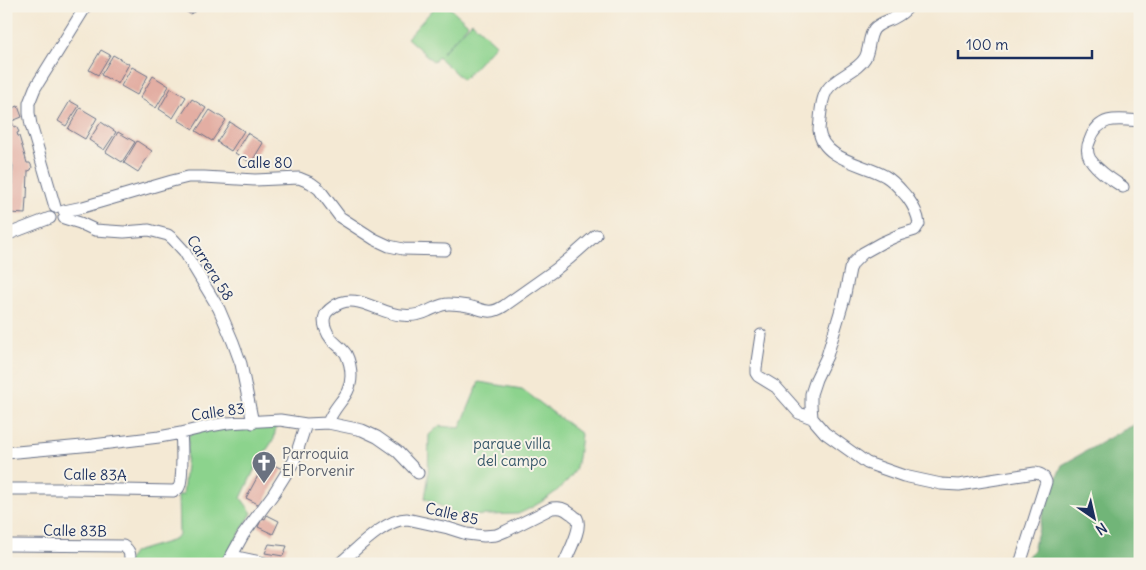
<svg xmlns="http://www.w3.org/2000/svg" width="1146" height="570" viewBox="0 0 1146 570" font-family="Delius,sans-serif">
  <rect width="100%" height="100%" fill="#f7f3e8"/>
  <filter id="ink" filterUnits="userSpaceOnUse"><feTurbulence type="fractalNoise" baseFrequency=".02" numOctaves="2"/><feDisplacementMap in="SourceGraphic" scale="10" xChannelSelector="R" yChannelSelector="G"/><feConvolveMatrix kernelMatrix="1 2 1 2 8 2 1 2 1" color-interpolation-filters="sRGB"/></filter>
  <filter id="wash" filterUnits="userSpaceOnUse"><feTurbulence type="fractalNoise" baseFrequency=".0096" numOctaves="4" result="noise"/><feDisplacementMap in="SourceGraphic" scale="20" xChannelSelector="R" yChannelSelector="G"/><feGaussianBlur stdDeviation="1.12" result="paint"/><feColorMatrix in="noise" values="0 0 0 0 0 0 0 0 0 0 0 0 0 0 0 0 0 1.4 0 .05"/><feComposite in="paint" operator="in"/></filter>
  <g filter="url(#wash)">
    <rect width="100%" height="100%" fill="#f4e9d4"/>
    <!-- green -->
    <path fill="#8cd38d" stroke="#548176" d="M436,6H448L468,24L442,53L472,22L496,44L463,80L438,57L434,62L407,38Z
      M479,382L522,389L581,434C580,443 578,465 574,472C563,490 537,506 518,514L460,516L425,498L428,480L429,435L439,426L460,428Z
      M228,425H276L274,439L257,464L241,498L252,513L221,564H125L134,552L171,541L179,535L178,495H183L189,434Z"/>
    <!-- forest -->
    <path fill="#71b578" stroke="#46726b" d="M1140,422V564H1022L1033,550L1046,503L1062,465L1118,433Z"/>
    <g id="blocks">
      <!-- building -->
      <path fill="#e3aea3" d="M177,6H205L190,14Z
        M101,50L110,55L98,75L89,70Z
        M113,55L129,64L118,84L101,75Z
        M132,67L148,76L137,95L121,86Z
        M153,76L169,86L156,108L140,98Z
        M171,88L186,97L173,118L159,109Z
        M192,99L206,108L193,129L178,120Z
        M70,101L79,106L66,126L58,121Z
        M18,106L22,117L12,121L14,127L16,126L19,132L17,133L18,136H19L27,163H30L32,167L31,170L28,171L27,199L26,198L25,214L10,213L13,166L6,146V109L7,108L8,110Z
        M80,108L97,118L85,139L68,129Z
        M210,110L226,120L212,141L196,131Z
        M101,122L116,132L104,150L89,140Z
        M230,122L244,131L231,151L217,142Z
        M118,132L135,142L122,162L106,152Z
        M247,133L263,143L251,163L235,153Z
        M137,141L152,151L138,172L124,163Z
        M266,461L282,469L262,506L246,498Z
        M267,515L279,521L273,534L258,527L262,518L265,519Z
        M269,544L287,546L283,556L265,553Z"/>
    </g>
  </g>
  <g filter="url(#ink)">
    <use href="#blocks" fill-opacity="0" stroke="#677087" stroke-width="1"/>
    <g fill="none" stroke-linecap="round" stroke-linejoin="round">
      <defs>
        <path id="minor" d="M909,6C905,11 900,15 894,18C888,21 879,23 874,29C868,37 870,49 865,58C857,72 836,76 827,90C822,98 821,109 820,119C820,123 819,127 819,130C822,160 865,164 885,176C894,181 900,189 907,197C913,205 918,214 919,224L915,230L899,235L881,243L863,253L853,263L850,269L844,299L827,356L816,379L811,394V405L812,418L825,433L867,463L904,476L941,484L959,485L1035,473C1042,474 1044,476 1046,482L1020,564
          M1123,187C1111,179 1098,171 1090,159C1086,152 1087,146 1090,140C1099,115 1118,119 1140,121
          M55,207L31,125L29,113V103L35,88L86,6
          M64,211L83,207L172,181L188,177H204L255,180L299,178L311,183L319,189L340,217L374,239L389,246L403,249L445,250
          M64,218L80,223L95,230L124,232L149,230L168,235L173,239L184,251L219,309L233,342L241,364L253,423
          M6,235L50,218
          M761,335L756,368V373L758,376L776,387L799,413L812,418
          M328,423C334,404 351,397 351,376C351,368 349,360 346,354C342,348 337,345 332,340C327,334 322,323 325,316C326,312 330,309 333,307C355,290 379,314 401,315C410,316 420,315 428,311C435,308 441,304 449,304C455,304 462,305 468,306C483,309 489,316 504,306L555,270L570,258L596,235
          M6,453L93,445L159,437L181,433L210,426L227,423L280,420L306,424L328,423L362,430L377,437L397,451L418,473
          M6,489H72L173,491C176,490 178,490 179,487C183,480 182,443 181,433
          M6,545L123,546C131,551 130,555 130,564
          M232,556L270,564
          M227,564L243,535L274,493L294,461L306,424
          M339,564C356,550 385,519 407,519L448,528L467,534L484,536L496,535L506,531L552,508C560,507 564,508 570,513C571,513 576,518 577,518C583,528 568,553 564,564"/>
      </defs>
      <!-- minor casing -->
      <use href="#minor" stroke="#677087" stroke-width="13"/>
      <!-- minor -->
      <use href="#minor" stroke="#fff" stroke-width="11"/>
    </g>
  </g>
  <!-- icons -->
  <defs>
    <symbol id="church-pin" viewBox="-11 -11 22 30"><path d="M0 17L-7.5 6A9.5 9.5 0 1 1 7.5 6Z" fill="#6b7280" stroke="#f7f3e8"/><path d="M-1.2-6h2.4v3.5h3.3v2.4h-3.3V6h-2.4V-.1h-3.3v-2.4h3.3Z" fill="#fff"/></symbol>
  </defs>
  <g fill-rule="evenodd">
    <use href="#church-pin" x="250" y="449" width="28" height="38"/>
  </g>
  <g text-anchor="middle" stroke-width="4" stroke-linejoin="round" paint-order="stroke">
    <!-- street labels -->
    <g font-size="15" fill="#1b2f5e" stroke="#f7f3e8">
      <text x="265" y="168">Calle 80</text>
      <text transform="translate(210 268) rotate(58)" y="5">Carrera 58</text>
      <text transform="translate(218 412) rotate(-8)" y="5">Calle 83</text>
      <text transform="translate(95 475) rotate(1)" y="5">Calle 83A</text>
      <text transform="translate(452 514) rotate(13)" y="5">Calle 85</text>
      <text transform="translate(75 531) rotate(1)" y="5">Calle 83B</text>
    </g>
    <!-- park labels -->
    <g font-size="15" fill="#37586a" stroke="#f7f3e8">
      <text x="512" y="449">parque villa<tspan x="512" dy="17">del campo</tspan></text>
    </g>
    <!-- worship labels -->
    <g font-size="15" fill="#5b616d" stroke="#f7f3e8" text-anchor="start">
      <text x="282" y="459">Parroquia<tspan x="282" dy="17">El Porvenir</tspan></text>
    </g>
  </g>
  <!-- margin -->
  <rect width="1146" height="570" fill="none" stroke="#f7f3e8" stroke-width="25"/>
  <!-- north arrow -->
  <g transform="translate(1094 518) rotate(146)" stroke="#f7f3e8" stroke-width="4" paint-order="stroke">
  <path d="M0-4L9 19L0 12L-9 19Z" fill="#1b2f5e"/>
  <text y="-8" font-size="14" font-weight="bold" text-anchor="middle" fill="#1b2f5e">N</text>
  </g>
  <!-- scale -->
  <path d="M958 50v8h134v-8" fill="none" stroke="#1b2f5e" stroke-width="2.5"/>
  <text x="966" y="50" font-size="15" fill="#1b2f5e" stroke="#f7f3e8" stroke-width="4" paint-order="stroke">100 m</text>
</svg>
